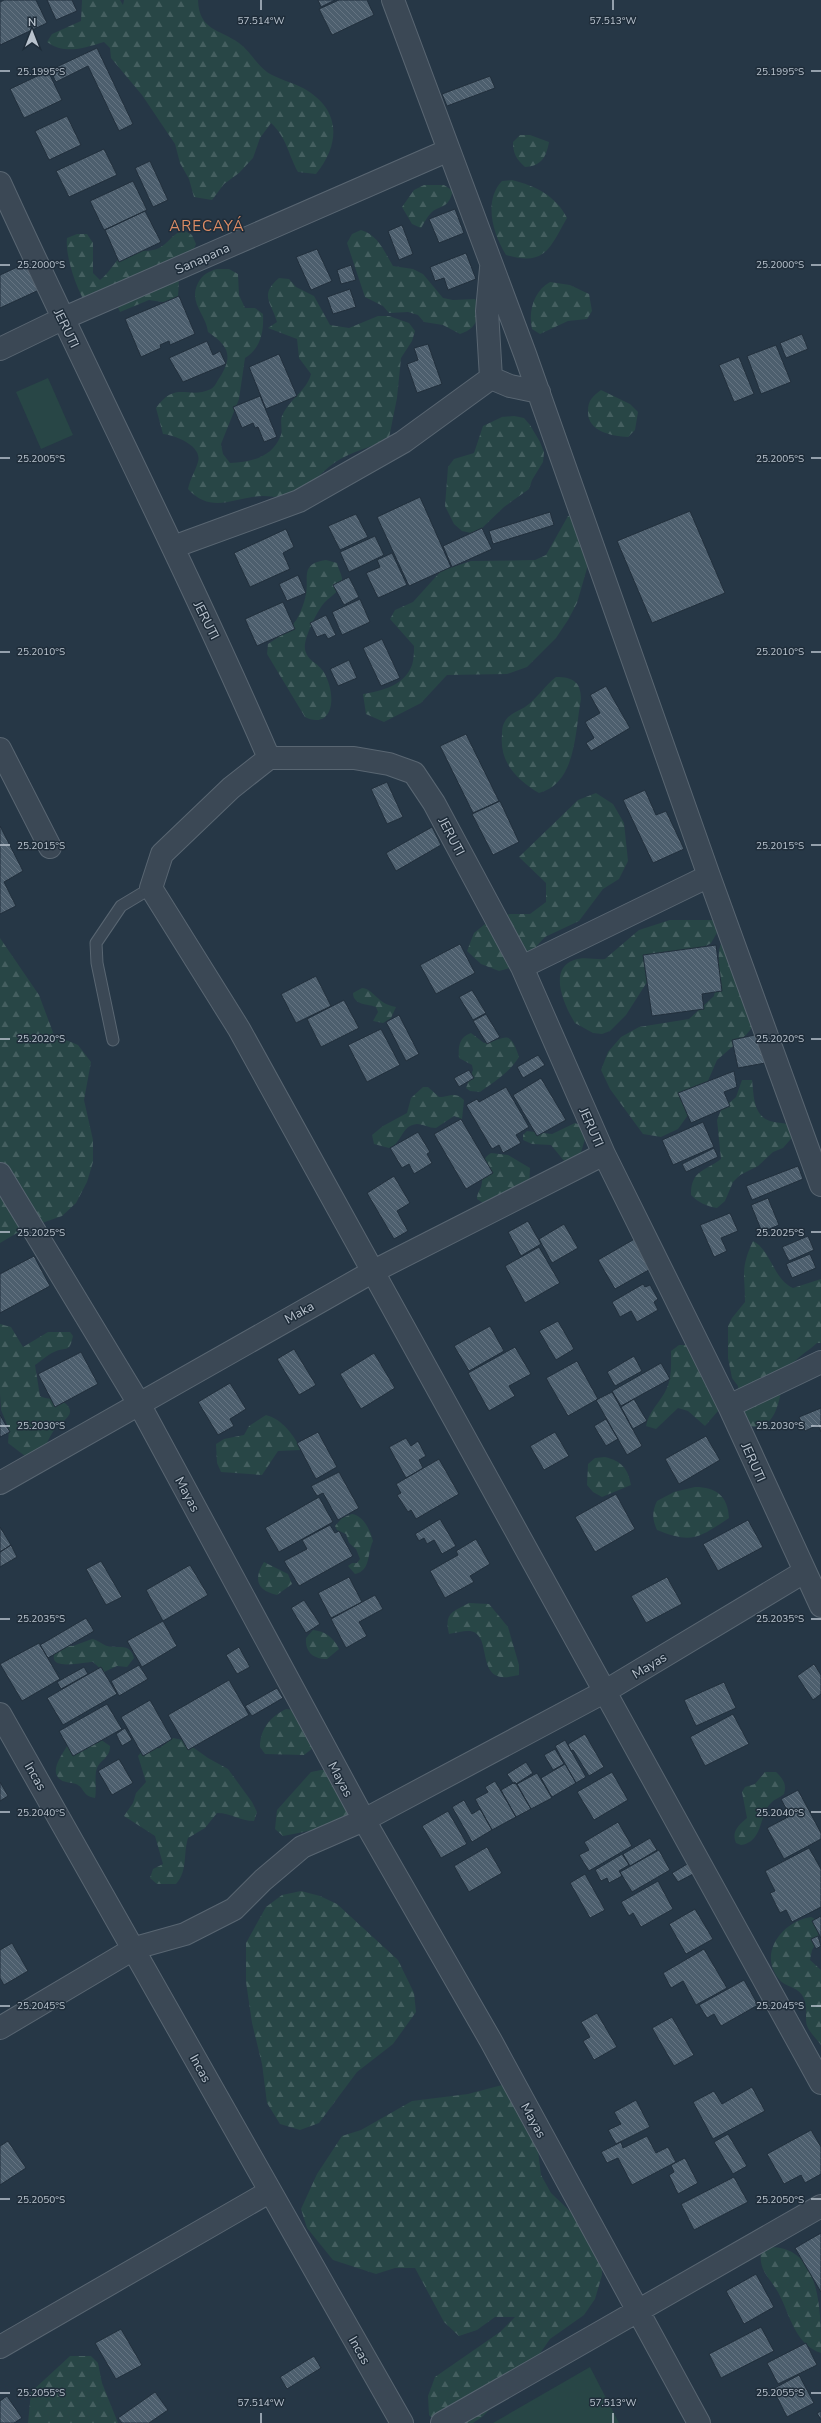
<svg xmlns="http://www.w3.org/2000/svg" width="821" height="2423" viewBox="0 0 821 2423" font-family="'Nunito Sans',sans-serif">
  <defs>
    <pattern id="forest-firs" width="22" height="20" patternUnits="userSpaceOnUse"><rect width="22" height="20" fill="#284646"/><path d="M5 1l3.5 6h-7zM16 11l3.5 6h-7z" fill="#455f60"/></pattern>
    <pattern id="building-back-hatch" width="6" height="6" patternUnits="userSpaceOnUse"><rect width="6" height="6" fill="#4d5f6e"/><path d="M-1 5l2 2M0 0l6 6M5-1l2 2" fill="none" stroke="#657482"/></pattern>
  </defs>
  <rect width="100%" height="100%" fill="#263746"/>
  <!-- forest -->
  <path fill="url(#forest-firs)" d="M82,0H120L123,5L124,0H198C199,31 220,29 239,43C250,51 256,64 267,72C277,79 292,82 303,88C341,109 341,143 316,174L298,172C288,154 287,138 271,123L260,138L253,158L239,173L224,184L212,200L194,197L189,179L180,163L175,144L142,95L111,58L110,48L104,42C84,48 65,55 47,42L52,34L81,21Z
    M520,135H530L549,142C546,158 541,166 525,167C516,159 513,153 513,142Z
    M512,180C536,186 556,196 567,218C550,247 546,267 506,255C493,234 483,201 502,181Z
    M424,185H444L453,191C448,207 445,204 433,211C428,215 424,223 421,228L412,224L402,207L414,190Z
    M183,230L192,235L196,244L189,262L179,278L178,298L169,303L149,300L120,312L112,294L85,302C76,287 65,256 67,238L77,234H87L93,243V273L100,280C110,273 117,256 128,252C137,249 150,253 159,248C169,243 171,235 183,230Z
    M361,230C378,235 384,251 393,266L413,269L423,274L443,298L453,300L475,299L480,307C477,322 475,329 460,334L443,325L424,322L418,315L408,312L389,313L383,306L365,297L347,243L352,234Z
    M217,269H229L238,274L239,295L245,308H255L263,314C264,331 261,348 245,358L239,399L221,444L223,454L230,463C251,462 272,458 281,435C283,429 279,420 283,414C290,399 307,390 311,374L299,358L297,339L268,328L277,322C271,302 259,295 279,278L289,279L296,287L314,296L330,325L349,328L378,316H389L409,323L415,331L412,341L401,358L397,398L389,438C371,448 351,451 334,463C320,473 308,490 293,496C284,499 272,496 263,496C234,497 212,515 188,489C190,479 195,472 198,462C203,446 175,435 163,434L156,408C176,380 188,400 211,389C215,387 217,381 220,377C233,356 229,346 208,332C206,314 188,303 198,283C202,275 209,271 217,269Z
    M550,282L570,285L589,294L592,311L587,319L568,321L540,334L532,329C528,311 534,291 550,282Z
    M601,390L630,404L638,412L635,430L628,437C611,436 587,431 588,411C588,400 593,396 601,390Z
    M514,416L524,418L530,425L540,442L544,452L543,462L532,480L529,489L504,507L481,529L471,533L462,531L454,524L445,506L448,467L454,459L474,453L483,426L502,417Z
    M578,513L596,537L577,603L568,620L556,638L527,667L507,674L447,675L421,703L384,722L366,714L363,694C382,691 405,685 412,665C414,659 414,652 414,646L390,619L395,610L413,602L441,571L471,561L535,560L546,555L568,516Z
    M326,560L337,563C338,568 341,573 342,578C343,590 332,595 325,602C318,609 303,639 305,649C307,661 317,662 323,671C331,683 336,707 325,717C319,722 311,720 305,717L267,654L268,644C280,636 293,628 299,615C302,609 305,600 306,594C309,576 300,564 326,560Z
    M556,677C573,677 581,682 581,699C575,730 577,783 539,793C517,780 499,762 502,735C502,731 502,727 504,723C508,714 517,712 525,707C537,699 545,685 556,677Z
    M596,793L613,804L624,823L628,861L619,879L603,889L579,921L545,937L518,966L499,971L481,964L467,951L474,933L490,920L510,914H530L546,902V883L519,857L578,800Z
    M670,920H713L721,926L711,943L649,979L626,1015L610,1031L602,1034L593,1033L575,1023C565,1007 547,969 574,960C584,956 595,960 605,959L639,930Z
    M0,938L39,995L54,1035L78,1045L91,1062L84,1100L93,1140V1162L87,1182L76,1203L62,1216L22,1230L0,1243Z
    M722,940L759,1019L746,1035L717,1060L701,1097L678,1129L661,1137L643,1134L610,1089L601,1070L608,1052L621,1037L639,1027L689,1019L714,996L718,975L719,950Z
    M362,988C374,989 377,1004 396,1007L391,1018L383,1023L373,1021L378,1012L376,1007C368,1004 353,1005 353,993Z
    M471,1033L484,1043C505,1041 509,1026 519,1057C509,1073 495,1081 480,1092L470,1091L466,1088L473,1070L472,1065L459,1058C458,1047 459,1037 471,1033Z
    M742,1080H752C754,1096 753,1115 770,1121C777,1123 785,1123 792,1125L796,1133L783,1148L773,1152L758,1166L740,1175L733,1182L725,1201L717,1208C706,1206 699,1203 691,1195C691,1170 704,1172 721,1159L717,1120L721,1110L736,1097Z
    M423,1087H428L439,1097C451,1097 454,1091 464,1100L462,1119L454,1116L436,1128C429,1128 423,1124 417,1124C401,1125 402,1144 389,1148L374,1144L372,1135L383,1126L407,1113L411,1098Z
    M575,1123L580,1125L585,1139L579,1159L565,1162L551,1145L532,1144L523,1140V1135L527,1131L552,1134Z
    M491,1153L508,1155L530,1168L529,1188L486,1205L477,1199C477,1194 479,1192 481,1187C485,1175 478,1160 491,1153Z
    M753,1241C772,1251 772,1278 793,1288L821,1279V1343H817C808,1351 796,1358 789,1368C776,1390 784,1435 744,1425L739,1417L738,1386L732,1378L728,1358V1326L732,1318L745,1302C745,1274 740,1269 753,1241Z
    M0,1324L11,1327L23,1347L48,1332H70L73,1336C69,1354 67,1346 54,1352C47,1355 41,1361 35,1365L40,1396C47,1400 55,1398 62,1401C82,1414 59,1422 54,1430C49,1438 46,1446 39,1455L25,1456L8,1443L9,1429L1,1410L0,1393Z
    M679,1345H690L717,1400L718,1411L705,1426L688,1411L678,1408L656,1429L646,1426C649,1410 661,1402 667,1388C672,1376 671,1363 671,1351Z
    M266,1415C282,1419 294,1435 301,1450L278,1451L262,1475L221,1472L217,1463L216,1444L224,1439L244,1435L249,1426Z
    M605,1457C621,1461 628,1468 631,1485L602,1497L593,1492L587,1485L588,1464L595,1458Z
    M695,1487C716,1487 728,1496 729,1518C699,1538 692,1544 657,1530C652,1519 652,1511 657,1501L674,1492Z
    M352,1514C364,1516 370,1530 373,1541C367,1553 371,1571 355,1574L348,1566L352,1563H357L360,1559L356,1549L349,1543L346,1534L337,1530L335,1526L342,1518Z
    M264,1562L288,1574L292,1584L277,1595C257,1591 253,1579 264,1562Z
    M469,1603L489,1604L508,1627L519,1665V1675C514,1676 506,1678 501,1677C477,1673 492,1631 468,1631C462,1631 455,1633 449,1634C444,1613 452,1612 469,1603Z
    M313,1630C325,1631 334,1638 339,1649L327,1659C314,1659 305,1653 306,1638Z
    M92,1639C98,1640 102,1644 107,1646C119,1649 130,1642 134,1658L127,1667L117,1666L104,1672L93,1662C81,1662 39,1674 59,1645L73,1646Z
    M286,1709L296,1710L313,1748L304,1755L265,1754L260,1747C260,1729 270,1717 286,1709Z
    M173,1738L183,1740L208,1758L228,1769L252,1802L257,1812L254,1821C240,1821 231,1813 217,1813L205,1828L188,1838C183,1854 188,1871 176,1884H157L150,1878L153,1869L163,1864L155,1836L124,1816L133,1803L136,1793L146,1782L138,1756L144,1749L160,1748Z
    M100,1739L110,1746C110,1758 101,1759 97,1768C94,1775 97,1789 95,1798C82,1796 85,1788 76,1784C71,1782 65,1783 61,1780C47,1771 65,1752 69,1742Z
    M321,1770H332L363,1809L319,1829L283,1836L275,1829L277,1810L311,1772Z
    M765,1772H776C783,1779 787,1784 784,1794C780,1798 774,1799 771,1803C758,1816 764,1841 741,1845L736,1843C731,1831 739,1825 747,1818L742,1792L745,1787L755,1784Z
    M301,1891L320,1896L337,1904L398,1960L414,1993L416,2012L393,2044L357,2072L319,2123L300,2130L280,2124L267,2103L262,2064L252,2023L246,1982V1943L266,1907L282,1895Z
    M811,1917L819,1921L818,1941L812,1950L810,1960L821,1970V2045C817,2039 811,2034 808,2028C803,2019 810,2007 802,1995C796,1986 784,1987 778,1978C758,1951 784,1921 811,1917Z
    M506,2084L534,2118L541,2175L551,2193L596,2236L602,2255V2275L595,2299L584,2315L550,2339L527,2372L482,2417L473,2423H437L429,2415L428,2396L435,2377L500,2332L515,2317H495L477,2330L459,2336L444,2322L415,2268H395L376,2274L333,2260L307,2228L301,2209L317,2174L342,2136L361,2130L412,2101L468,2094Z
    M770,2247C821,2247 821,2311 821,2353C796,2345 790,2316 780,2296C772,2279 758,2272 761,2252Z
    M70,2356H91L98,2363L102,2383L118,2423H28L31,2392Z"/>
  <!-- pitch -->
  <path fill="#284646" d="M48,378L73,435L41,449L16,392Z
    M590,2367L619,2423H493Z"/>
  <!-- building -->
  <path fill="url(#building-back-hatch)" stroke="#212f3c" d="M4,0H36L47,23L0,45V2Z
    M47,0H72L77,11L56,20Z
    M318,0H335L321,7Z
    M339,0H367L374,15L332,35L319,9Z
    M97,48L133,124L119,131L88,66L56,82L50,70Z
    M48,71L62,100L24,118L10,89Z
    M490,76L495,88L447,106L442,94Z
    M67,116L81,145L49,160L35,131Z
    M104,149L117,175L69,197L56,171Z
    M150,161L168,200L153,207L135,168Z
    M133,181L147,210L104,230L90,201Z
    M455,209L464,233L439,243L429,219Z
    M145,211L161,242L119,262L105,230Z
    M402,225L413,254L399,260L388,231Z
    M317,249L332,281L311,290L296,257Z
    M466,253L476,279L448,290L444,278L435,281L430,267Z
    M26,263L39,290L0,308V275Z
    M351,265L356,280L341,284L337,270Z
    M350,289L356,307L333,314L327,297Z
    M179,296L195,334L170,345L169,341L160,345L161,348L141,357L125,319Z
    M802,334L808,349L786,358L780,343Z
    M207,341L213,355L220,351L226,364L183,382L169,358Z
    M428,344L442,384L417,393L407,364L418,360L414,348Z
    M776,345L791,382L761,394L747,356Z
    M279,354L297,396L266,409L249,367Z
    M739,357L754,394L734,402L719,365Z
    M260,396L277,437L264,442L258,427L255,428L253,423L242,428L233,407Z
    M420,497L451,567L409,586L377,517Z
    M690,511L725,593L652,623L617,541Z
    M550,512L554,525L493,544L489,531Z
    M356,514L368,537L340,550L328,526Z
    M482,528L492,549L452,567L443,546Z
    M286,529L294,547L283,553L290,569L250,587L234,553Z
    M375,536L384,555L349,572L340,552Z
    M392,553L407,585L378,598L366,573L380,567L377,560Z
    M298,575L306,593L287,601L279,584Z
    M349,577L359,597L344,605L333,585Z
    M360,599L370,622L342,635L332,612Z
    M283,602L295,629L257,646L245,619Z
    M326,615L336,635L328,639L325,634L317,637L310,623Z
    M382,639L400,678L381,686L363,648Z
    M349,660L357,678L338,686L330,669Z
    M606,686L630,728L591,751L586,743L594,738L585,722L600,713L590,695Z
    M466,734L499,801L473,813L440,746Z
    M387,782L403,817L387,824L371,789Z
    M645,790L656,815L666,811L684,849L653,863L623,800Z
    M500,801L519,842L493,855L472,814Z
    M0,826L23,871L4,882L16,906L0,914Z
    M432,827L441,845L396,871L386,853Z
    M460,944L475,973L436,994L420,965Z
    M716,945L722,991L702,994L704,1009L652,1016L643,955Z
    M316,976L331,1006L296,1023L281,994Z
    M472,990L486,1013L473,1020L459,997Z
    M344,1000L359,1028L321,1047L307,1019Z
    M486,1014L500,1037L487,1044L473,1021Z
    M399,1015L419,1054L406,1061L386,1022Z
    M381,1029L400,1065L367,1082L348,1045Z
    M759,1034L765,1063L738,1068L732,1040Z
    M538,1055L545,1065L523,1078L517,1067Z
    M469,1070L474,1078L459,1087L454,1078Z
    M734,1071L737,1087L724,1092L730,1106L691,1123L678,1093Z
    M541,1078L566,1120L537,1136L513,1095Z
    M506,1087L529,1127L516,1135L521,1143L503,1153L499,1145L492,1149L466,1105L477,1099L479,1102Z
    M461,1119L493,1173L466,1189L434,1134Z
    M703,1122L714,1147L673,1165L662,1140Z
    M418,1132L430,1152L427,1154L432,1163L414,1174L409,1164L402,1168L390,1148Z
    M714,1148L718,1157L686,1172L682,1164Z
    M798,1166L803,1179L752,1200L746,1186Z
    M394,1176L410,1203L397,1211L408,1231L394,1239L367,1193Z
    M768,1198L779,1225L762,1232L751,1205Z
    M730,1213L738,1231L721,1238L727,1251L714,1257L700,1225Z
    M528,1221L541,1244L521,1256L508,1232Z
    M564,1224L578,1248L552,1263L539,1239Z
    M808,1236L814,1250L789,1261L782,1247Z
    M638,1237L654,1267L615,1289L598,1260Z
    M539,1247L560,1283L525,1303L505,1266Z
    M810,1254L816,1268L792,1278L786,1264Z
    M34,1256L50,1286L0,1313V1274Z
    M643,1284L645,1287L650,1285L658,1299L654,1302L658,1310L637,1322L631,1311L620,1317L612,1302Z
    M558,1321L574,1349L556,1360L539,1331Z
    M490,1326L504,1351L469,1371L454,1346Z
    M515,1347L531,1374L509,1386L515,1396L489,1411L468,1373Z
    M294,1349L316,1385L299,1395L277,1359Z
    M81,1352L98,1384L55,1407L38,1374Z
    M374,1353L395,1388L361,1409L340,1374Z
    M634,1356L642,1371L615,1386L607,1372Z
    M577,1361L598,1399L568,1416L546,1378Z
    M661,1363L670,1379L621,1406L612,1391Z
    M230,1383L246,1409L230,1419L234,1426L218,1435L198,1402Z
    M612,1392L642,1446L627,1455L596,1400Z
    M634,1399L647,1421L633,1429L621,1407Z
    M821,1408V1432L818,1425L805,1431L799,1417Z
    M0,1415L10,1432L0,1437Z
    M606,1419L618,1439L606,1446L594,1426Z
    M318,1432L337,1467L316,1479L297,1443Z
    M555,1432L569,1456L544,1470L530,1446Z
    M706,1436L720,1460L679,1484L665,1459Z
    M406,1438L411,1446L418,1441L426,1456L419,1460L423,1468L406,1478L389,1447Z
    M439,1459L459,1494L416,1519L411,1510L408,1512L397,1495L401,1493L396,1484Z
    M339,1472L359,1508L338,1520L323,1493L317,1496L311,1486Z
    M616,1494L635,1529L595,1552L575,1517Z
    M319,1497L333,1522L279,1552L265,1528Z
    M440,1519L456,1546L442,1554L434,1540L427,1544L424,1538L419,1541L415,1534Z
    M748,1520L763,1547L718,1571L703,1544Z
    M330,1525L335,1533L339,1531L353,1556L299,1586L284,1561L307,1549L302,1540Z
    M0,1527L11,1545L0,1552Z
    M476,1539L490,1564L470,1576L474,1582L445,1598L430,1571L458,1555L456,1551Z
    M11,1545L17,1557L0,1567V1552Z
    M101,1561L122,1597L106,1605L86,1569Z
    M190,1565L208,1595L163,1621L146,1590Z
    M349,1577L362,1602L331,1618L318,1593Z
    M667,1577L682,1604L646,1623L631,1596Z
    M375,1595L383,1609L359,1622L367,1636L346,1648L331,1619Z
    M304,1600L320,1624L306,1633L291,1608Z
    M86,1618L94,1631L48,1658L40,1645Z
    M163,1621L177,1646L142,1667L127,1641Z
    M39,1643L60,1679L22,1701L0,1664Z
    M239,1647L250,1667L237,1674L226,1655Z
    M814,1664L821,1675V1694L813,1700L797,1676Z
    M139,1665L148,1679L119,1696L111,1681Z
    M84,1667L88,1674L61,1689L57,1682Z
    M101,1667L117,1694L63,1725L47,1698Z
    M229,1680L249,1715L188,1750L168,1715Z
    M724,1682L736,1708L696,1726L684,1700Z
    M277,1688L283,1698L252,1716L245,1706Z
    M150,1700L172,1739L143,1756L121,1717Z
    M107,1704L122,1729L73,1756L59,1731Z
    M733,1714L749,1744L705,1766L690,1737Z
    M125,1728L132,1740L122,1746L116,1734Z
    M585,1734L604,1767L589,1776L573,1750L571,1751L568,1744Z
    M565,1740L586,1777L576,1783L555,1746Z
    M555,1749L564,1764L553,1770L544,1755Z
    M119,1759L133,1783L112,1795L98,1771Z
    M526,1762L533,1773L516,1784L513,1783L507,1774Z
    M565,1764L576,1783L552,1797L541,1778Z
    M612,1772L628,1800L594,1820L577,1792Z
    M537,1773L552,1798L531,1809L517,1784Z
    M495,1781L516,1817L492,1830L475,1799L488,1792L485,1787Z
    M0,1782L8,1796L0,1801Z
    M515,1782L531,1809L516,1817L501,1790Z
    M798,1790L821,1833V1839L784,1859L767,1828L790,1816L781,1799Z
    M464,1800L472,1814L480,1809L492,1830L472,1842L452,1807Z
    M448,1811L467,1844L441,1858L422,1826Z
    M618,1822L632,1846L589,1871L579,1855L589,1850L584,1842Z
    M650,1838L657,1850L630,1866L623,1854Z
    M487,1847L502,1873L469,1892L454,1866Z
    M809,1848L821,1869V1907L792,1922L786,1910L780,1913L770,1893L775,1891L765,1871Z
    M659,1850L670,1870L632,1892L620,1872Z
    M622,1854L629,1865L619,1871L622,1876L609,1883L607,1878L601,1881L595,1870Z
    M689,1863L695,1873L678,1882L672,1873Z
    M585,1874L605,1910L590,1918L570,1883Z
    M658,1881L673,1909L641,1927L633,1913L629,1916L621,1902Z
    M695,1909L713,1939L686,1954L669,1924Z
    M821,1916V1938L812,1921Z
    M818,1936L821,1946L816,1949L811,1939Z
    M12,1943L28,1971L4,1985L0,1978V1950Z
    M704,1949L727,1988L696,2005L683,1981L671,1988L663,1973Z
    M744,1980L758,2005L721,2026L714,2014L707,2018L699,2005Z
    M597,2013L617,2047L594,2060L583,2041L590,2037L581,2022Z
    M672,2017L694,2055L674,2066L652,2028Z
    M752,2087L765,2111L713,2139L693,2102L714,2091L722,2104Z
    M636,2100L650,2127L616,2144L608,2130L621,2124L614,2112Z
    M811,2130L821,2147V2174L805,2183L801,2175L784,2184L767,2154Z
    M728,2134L747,2166L733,2174L714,2142Z
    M647,2136L656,2153L668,2147L676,2162L632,2185L618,2158L607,2163L601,2152L621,2142L623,2148Z
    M8,2141L26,2168L0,2185V2146Z
    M685,2158L698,2183L678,2194L669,2175L674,2172L671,2165Z
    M734,2177L748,2202L694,2230L681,2204Z
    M821,2233V2292L795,2248Z
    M756,2274L774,2307L744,2324L726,2291Z
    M761,2327L774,2351L721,2378L709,2354Z
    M121,2329L142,2365L116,2379L95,2343Z
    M806,2343L817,2365L778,2384L767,2363Z
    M314,2356L321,2368L287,2389L280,2377Z
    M799,2375L814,2403L787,2417L773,2389Z
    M155,2392L168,2410L149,2423H122L118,2418Z
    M7,2396L22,2418L14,2423H0V2401Z
    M821,2411V2420L817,2413Z"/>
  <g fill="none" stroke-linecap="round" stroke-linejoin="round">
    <defs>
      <path id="service" d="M113,1040L97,963L96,943L121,906L151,888"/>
      <path id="minor" d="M393,0L525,354L709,876L821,1185
        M0,183C88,376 185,564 269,758H354L389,764L414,773L434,803L522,967L604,1154L729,1406L821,1606
        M0,349L62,319L449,150
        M491,378L510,386L539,392
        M173,547L299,501L403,442L491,378L487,311L491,268
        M0,749L50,847
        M269,758L231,788L162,854L151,888L239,1029L821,2083
        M522,967L709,876
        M0,1174L138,1402L364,1820L491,2041L699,2423
        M729,1406L821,1362
        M0,1483L372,1272L604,1154
        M0,1714C135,1949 267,2187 402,2423
        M0,2028L135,1948L185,1934L234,1909L263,1880L302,1847L364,1820L604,1692L804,1572
        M0,2347L269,2192
        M442,2423L821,2206"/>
    </defs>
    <!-- service casing -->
    <use href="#service" stroke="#596672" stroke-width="13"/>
    <!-- minor casing -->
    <use href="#minor" stroke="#596672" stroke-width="24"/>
    <!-- service -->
    <use href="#service" stroke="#3b4855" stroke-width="11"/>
    <!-- minor -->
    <use href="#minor" stroke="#3b4855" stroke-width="22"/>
  </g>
  <!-- ticks -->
  <path fill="none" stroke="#b9c3ce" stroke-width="1.5" d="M261,0V10M613,0V10M0,71H10M811,71H821M0,265H10M811,265H821M0,458H10M811,458H821M0,652H10M811,652H821M0,845H10M811,845H821M0,1039H10M811,1039H821M0,1232H10M811,1232H821M0,1426H10M811,1426H821M0,1619H10M811,1619H821M0,1812H10M811,1812H821M0,2006H10M811,2006H821M0,2199H10M811,2199H821M0,2393H10M811,2393H821M261,2413V2423M613,2413V2423"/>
  <g text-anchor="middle" stroke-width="3" stroke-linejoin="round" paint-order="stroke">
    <!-- street labels -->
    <g font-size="13" fill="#b9c3ce" stroke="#1f2d3a">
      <text transform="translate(202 258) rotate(-24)" y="5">Sanapana</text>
      <text transform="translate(67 328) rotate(64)" y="5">JERUTI</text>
      <text transform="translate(207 620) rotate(63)" y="5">JERUTI</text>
      <text transform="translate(452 836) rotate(62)" y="5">JERUTI</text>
      <text transform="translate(592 1127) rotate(66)" y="5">JERUTI</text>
      <text transform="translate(299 1312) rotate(-29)" y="5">Maka</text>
      <text transform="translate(754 1462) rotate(66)" y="5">JERUTI</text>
      <text transform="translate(188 1494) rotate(62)" y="5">Mayas</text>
      <text transform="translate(649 1665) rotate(-31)" y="5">Mayas</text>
      <text transform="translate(36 1776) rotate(60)" y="5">Incas</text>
      <text transform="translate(341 1779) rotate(62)" y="5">Mayas</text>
      <text transform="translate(201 2068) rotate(61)" y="5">Incas</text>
      <text transform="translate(534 2120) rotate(61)" y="5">Mayas</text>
      <text transform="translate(360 2350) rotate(60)" y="5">Incas</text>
    </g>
    <!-- quarter labels -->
    <g font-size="15" letter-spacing="1" fill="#dd8c65" stroke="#1f2d3a">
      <text x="207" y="231">ARECAYÁ</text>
    </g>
  </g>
  <g font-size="10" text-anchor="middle" fill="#b9c3ce" stroke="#1f2d3a" stroke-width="3" stroke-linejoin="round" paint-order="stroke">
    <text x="261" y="24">57.514°W</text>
    <text x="613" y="24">57.513°W</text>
    <text x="41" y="75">25.1995°S</text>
    <text x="780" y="75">25.1995°S</text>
    <text x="41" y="268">25.2000°S</text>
    <text x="780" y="268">25.2000°S</text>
    <text x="41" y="462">25.2005°S</text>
    <text x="780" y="462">25.2005°S</text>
    <text x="41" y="655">25.2010°S</text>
    <text x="780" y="655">25.2010°S</text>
    <text x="41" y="849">25.2015°S</text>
    <text x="780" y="849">25.2015°S</text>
    <text x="41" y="1042">25.2020°S</text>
    <text x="780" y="1042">25.2020°S</text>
    <text x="41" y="1236">25.2025°S</text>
    <text x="780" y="1236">25.2025°S</text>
    <text x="41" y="1429">25.2030°S</text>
    <text x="780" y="1429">25.2030°S</text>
    <text x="41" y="1622">25.2035°S</text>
    <text x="780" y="1622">25.2035°S</text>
    <text x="41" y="1816">25.2040°S</text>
    <text x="780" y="1816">25.2040°S</text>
    <text x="41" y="2009">25.2045°S</text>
    <text x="780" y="2009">25.2045°S</text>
    <text x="41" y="2203">25.2050°S</text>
    <text x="780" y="2203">25.2050°S</text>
    <text x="41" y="2396">25.2055°S</text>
    <text x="780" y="2396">25.2055°S</text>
    <text x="261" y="2406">57.514°W</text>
    <text x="613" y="2406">57.513°W</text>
  </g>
  <!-- north arrow -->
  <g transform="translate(32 32)" stroke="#1f2d3a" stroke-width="3" paint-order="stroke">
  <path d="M0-3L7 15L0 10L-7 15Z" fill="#b9c3ce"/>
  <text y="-6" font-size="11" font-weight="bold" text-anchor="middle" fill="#b9c3ce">N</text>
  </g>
</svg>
